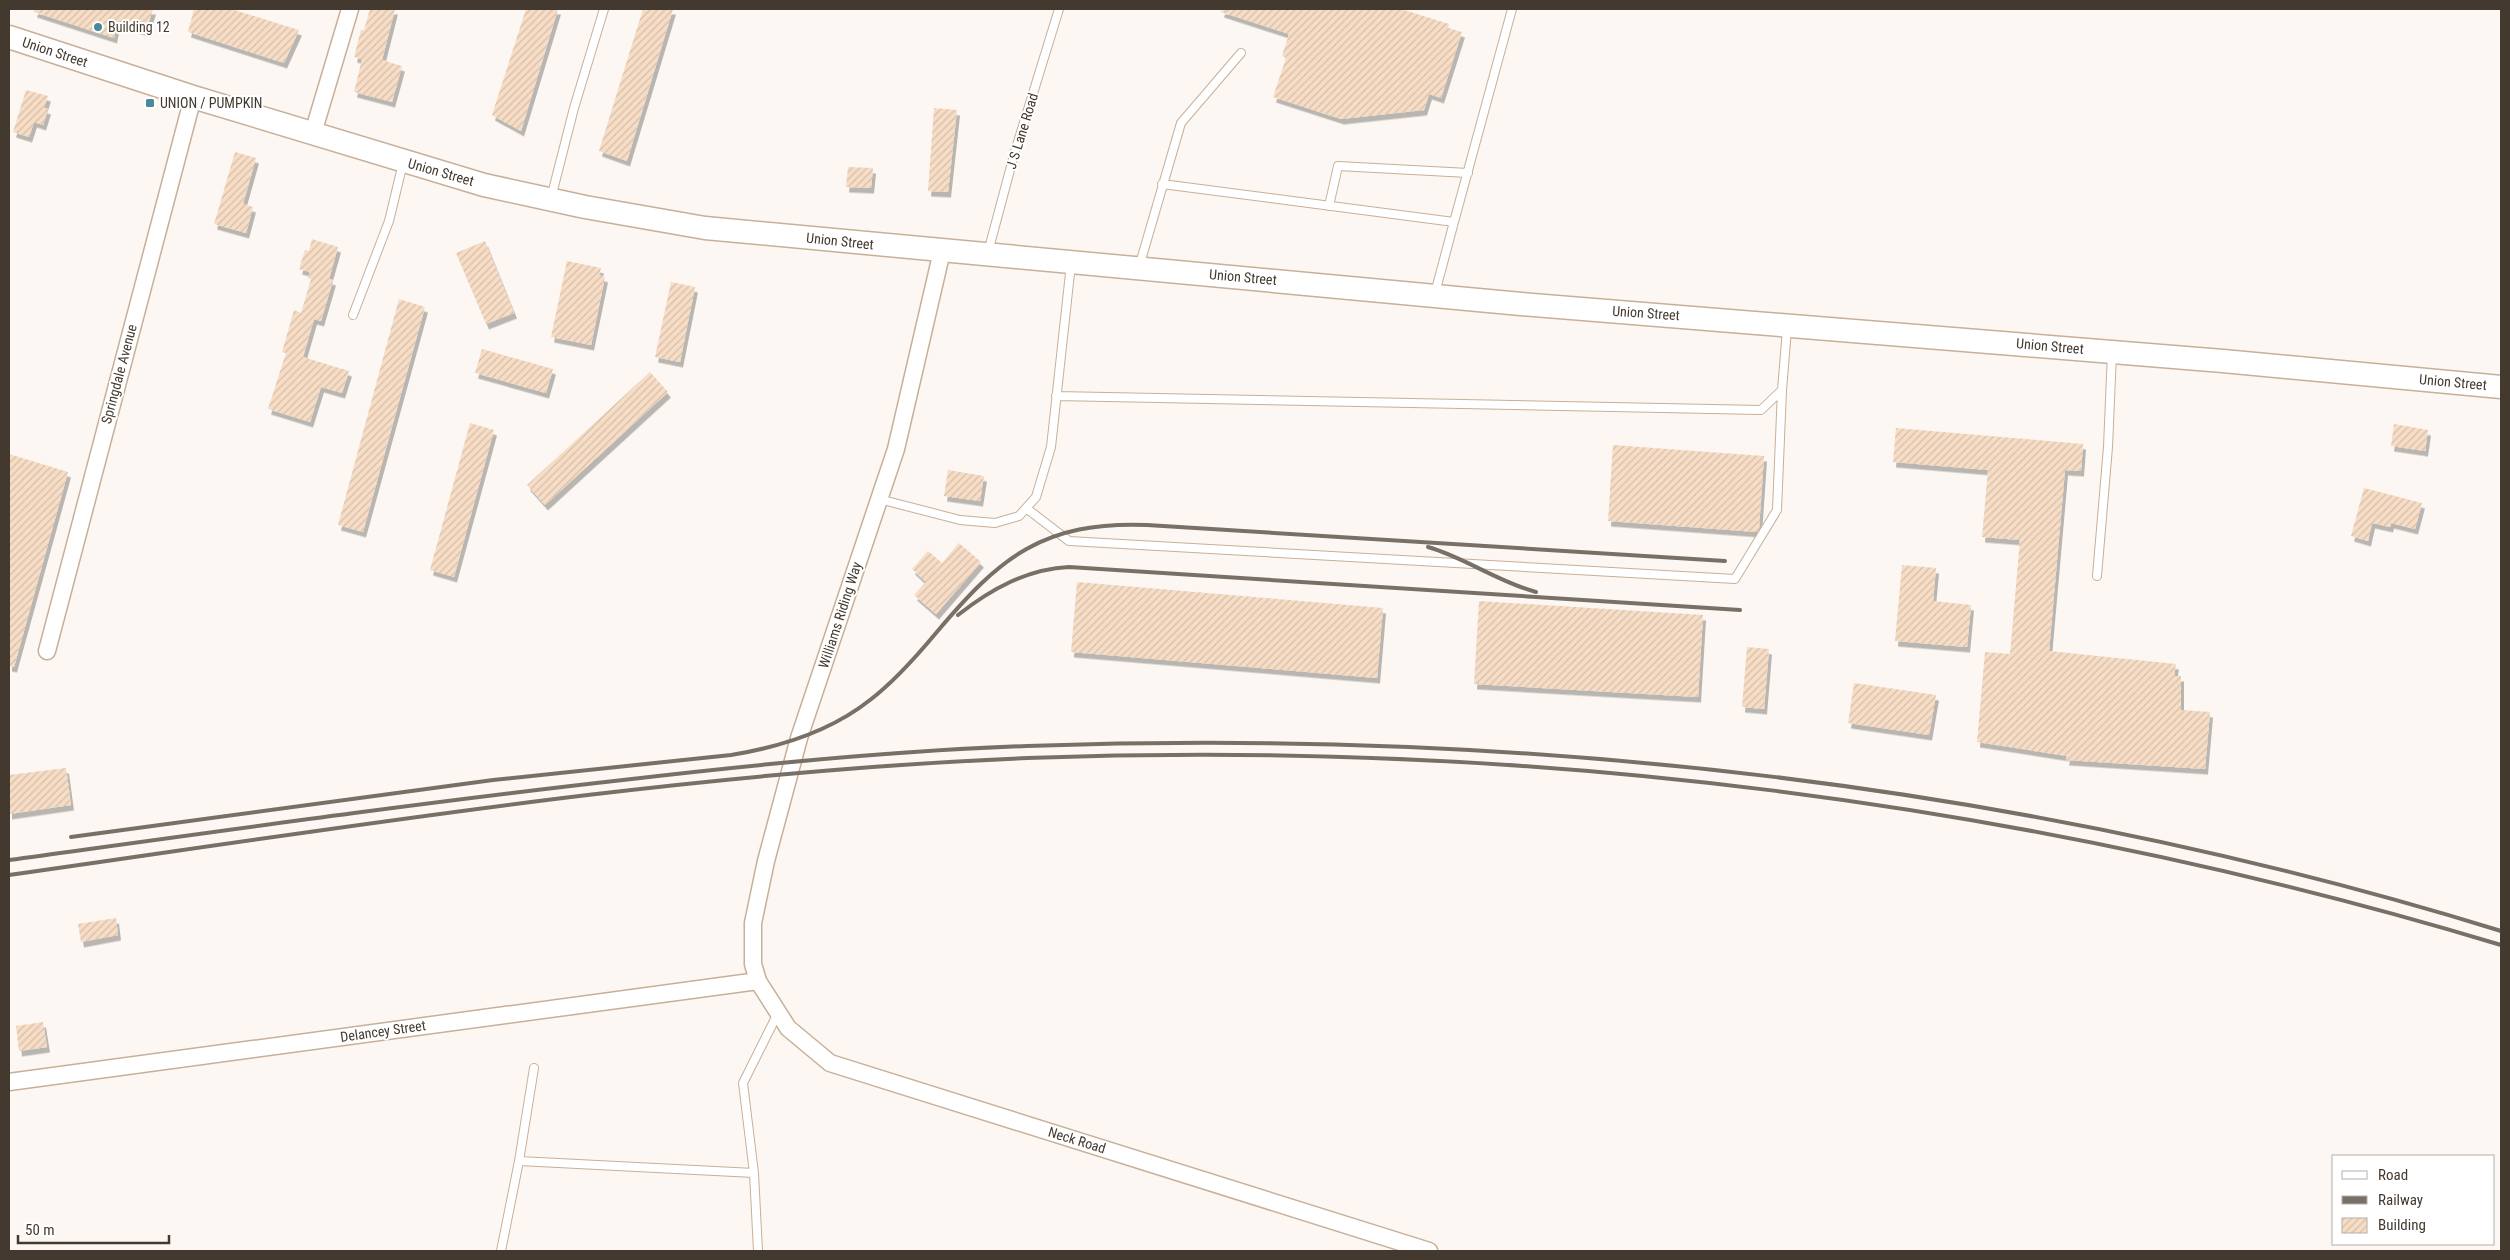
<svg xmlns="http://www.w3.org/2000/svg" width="2510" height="1260" viewBox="0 0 2510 1260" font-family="'Roboto Condensed',sans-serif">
  <defs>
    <pattern id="building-hatch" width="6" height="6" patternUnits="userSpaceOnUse" patternTransform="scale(1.25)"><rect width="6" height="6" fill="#f7ddc5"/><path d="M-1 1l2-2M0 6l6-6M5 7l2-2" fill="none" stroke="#d5beaa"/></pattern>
    <filter id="shadow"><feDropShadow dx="3" dy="5.5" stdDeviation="0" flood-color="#0004"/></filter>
  </defs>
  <rect width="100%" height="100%" fill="#fcf7f2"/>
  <!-- building -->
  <path fill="url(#building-hatch)" filter="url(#shadow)" d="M35,9H153L146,31L117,23L114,38L34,12Z
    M194,9H231L299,30L284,63L188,32Z
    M370,9H395L382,60L402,66L392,102L354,92L362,59L354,57L361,30H364Z
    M526,9H558L521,131L492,115Z
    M643,9H673L627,161L599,151Z
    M1222,9H1401L1449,24L1448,28L1462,32L1441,98L1429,94L1424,110L1341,119L1273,97L1286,58L1282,56L1289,34L1221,12Z
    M26,90L48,96L44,108L48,109L43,125L34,122L29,137L13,132Z
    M934,108L957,110L948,192L928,191Z
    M235,152L256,158L243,204L253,207L246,233L214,224Z
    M848,167L873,168L871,188L846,187Z
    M312,239L338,247L329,279L333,280L321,321L314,319L303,357L349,371L342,393L321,387L310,422L268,409L286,353L282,352L294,310L301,313L311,279L308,278L310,272L299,269L305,250L309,251Z
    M485,241L514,313L486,324L456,253Z
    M567,261L601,268L599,275L605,277L591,345L551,337Z
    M671,282L695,287L680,362L655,357Z
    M399,299L425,307L363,532L338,525Z
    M482,349L553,369L546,393L475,373Z
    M650,372L668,392L545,505L527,485Z
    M470,423L494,430L454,577L430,570Z
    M2394,424L2428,430L2425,451L2391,446Z
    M1896,428L2083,444L2081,471L2065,470L2049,651L2176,664L2174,676H2181V710L2210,712L2205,769L2066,760L2067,756L1977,742L1985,652L2010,654L2020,540L1982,537L1988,470L1893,462Z
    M1613,445L1764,456L1759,529L1757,532L1608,521Z
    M9,454L68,472L14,667L9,666Z
    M948,470L984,476L980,501L944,496Z
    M2364,488L2422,503L2415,529L2391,523L2390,527L2372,523L2368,541L2351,536Z
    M959,543L981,562L936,614L914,595L926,582L912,569L928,551L942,563Z
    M1902,565L1936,568L1933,601L1971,605L1967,647L1895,641Z
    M1077,582L1383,608L1377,678L1071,652Z
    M1479,601L1703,615L1698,697L1474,684Z
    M1747,647L1769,649L1764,709L1742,707Z
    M1854,683L1936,695L1929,735L1848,723Z
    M66,768L71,805L9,814V775Z
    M116,918L118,935L81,942L78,924Z
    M43,1022L47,1047L19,1051L16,1026Z"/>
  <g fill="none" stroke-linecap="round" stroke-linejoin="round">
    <defs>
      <path id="service" d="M1162,184L1454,222L1435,293
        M551,198L574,108L604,9
        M1329,206L1338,166L1468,173
        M1454,222L1512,9
        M988,252L1014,155L1059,9
        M1139,267L1181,123L1241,53
        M353,315L389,221L403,163
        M1056,396L1761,410L1782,390L1787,329
        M879,499L960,520L995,523L1019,516L1036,497L1051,447L1071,264
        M1026,508L1069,541L1735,579L1777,510L1782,390
        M2097,576L2108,447L2112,353
        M534,1068L519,1161L754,1173
        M501,1251L519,1161
        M758,1251L754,1173L743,1083L778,1013"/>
      <path id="minor" d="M313,133L350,9
        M942,251L896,449L799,738L766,861L753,923V964L758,981L788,1028L830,1063L1429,1251
        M47,651L193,97
        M9,1082L758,981"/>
      <path id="secondary" d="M9,37L193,97L484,185L585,207L705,228L1521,304L2223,361L2501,387"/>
    </defs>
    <!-- service casing -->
    <use href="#service" stroke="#c8af98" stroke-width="10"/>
    <!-- minor casing -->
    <use href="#minor" stroke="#c8af98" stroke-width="19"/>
    <!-- secondary casing -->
    <use href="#secondary" stroke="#c8af98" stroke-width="25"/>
    <!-- service -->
    <use href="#service" stroke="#fff" stroke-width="8"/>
    <!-- minor -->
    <use href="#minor" stroke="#fff" stroke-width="16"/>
    <!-- secondary -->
    <use href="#secondary" stroke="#fff" stroke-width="22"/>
    <!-- rail -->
    <path stroke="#787067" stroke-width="4" d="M1428,547C1466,558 1498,582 1536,592
      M958,615C991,589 1027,569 1069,567L1740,610
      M71,837L493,780L731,755C780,747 831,731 870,700C895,681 916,657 936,633C1000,557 1043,521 1147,525L1725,561
      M9,860C213,832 418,803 623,780C758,764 892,751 1027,746C1523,728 2026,784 2501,931
      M9,875C347,827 685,772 1027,758C1524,739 2024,801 2501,945"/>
  </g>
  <!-- markers -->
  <g fill="#48899b" stroke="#fff" stroke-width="2">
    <circle cx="98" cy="27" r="5"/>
    <rect x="145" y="98" width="10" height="10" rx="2.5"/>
  </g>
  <g text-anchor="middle" stroke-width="4" stroke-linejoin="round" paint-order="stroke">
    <!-- poi labels -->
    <g font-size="14" fill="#43392f" stroke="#fff" text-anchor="start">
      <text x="108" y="32">Building 12</text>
      <text x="160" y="108">UNION / PUMPKIN</text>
    </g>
    <!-- street labels -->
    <g font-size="14" fill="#43392f" stroke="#fff">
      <text transform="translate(55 52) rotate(18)" y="5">Union Street</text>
      <text transform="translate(1022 131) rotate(-73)" y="5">J S Lane Road</text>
      <text transform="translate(441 172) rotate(16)" y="5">Union Street</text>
      <text transform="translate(840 241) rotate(6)" y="5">Union Street</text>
      <text transform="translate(1243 277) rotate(5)" y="5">Union Street</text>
      <text transform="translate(1646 313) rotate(4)" y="5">Union Street</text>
      <text transform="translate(2050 346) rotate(5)" y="5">Union Street</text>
      <text transform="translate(119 374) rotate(-75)" y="5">Springdale Avenue</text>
      <text transform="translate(2453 382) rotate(5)" y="5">Union Street</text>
      <text transform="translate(840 615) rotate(-72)" y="5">Williams Riding Way</text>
      <text transform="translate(383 1031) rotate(-8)" y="5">Delancey Street</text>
      <text transform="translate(1077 1140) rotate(17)" y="5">Neck Road</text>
    </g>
  </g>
  <!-- border -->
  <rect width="2510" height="1260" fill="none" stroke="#43392f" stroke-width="20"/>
  <!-- legend -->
  <rect x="2332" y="1155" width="162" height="90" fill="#ffffff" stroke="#b4b0ac"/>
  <rect x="2342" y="1171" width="25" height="8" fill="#ffffff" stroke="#b4b0ac"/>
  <text x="2378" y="1180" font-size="15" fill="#43392f">Road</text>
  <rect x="2342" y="1196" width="25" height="8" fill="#787067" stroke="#b4b0ac"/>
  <text x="2378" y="1205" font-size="15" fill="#43392f">Railway</text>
  <rect x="2342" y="1218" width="25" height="15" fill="url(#building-hatch)" stroke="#b4b0ac"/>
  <text x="2378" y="1230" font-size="15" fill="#43392f">Building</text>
  <!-- scale -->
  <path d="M18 1235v8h151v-8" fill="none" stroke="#43392f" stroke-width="2.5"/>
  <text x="25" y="1235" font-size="15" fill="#43392f" stroke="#ffffff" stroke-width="4" paint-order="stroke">50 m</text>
</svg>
